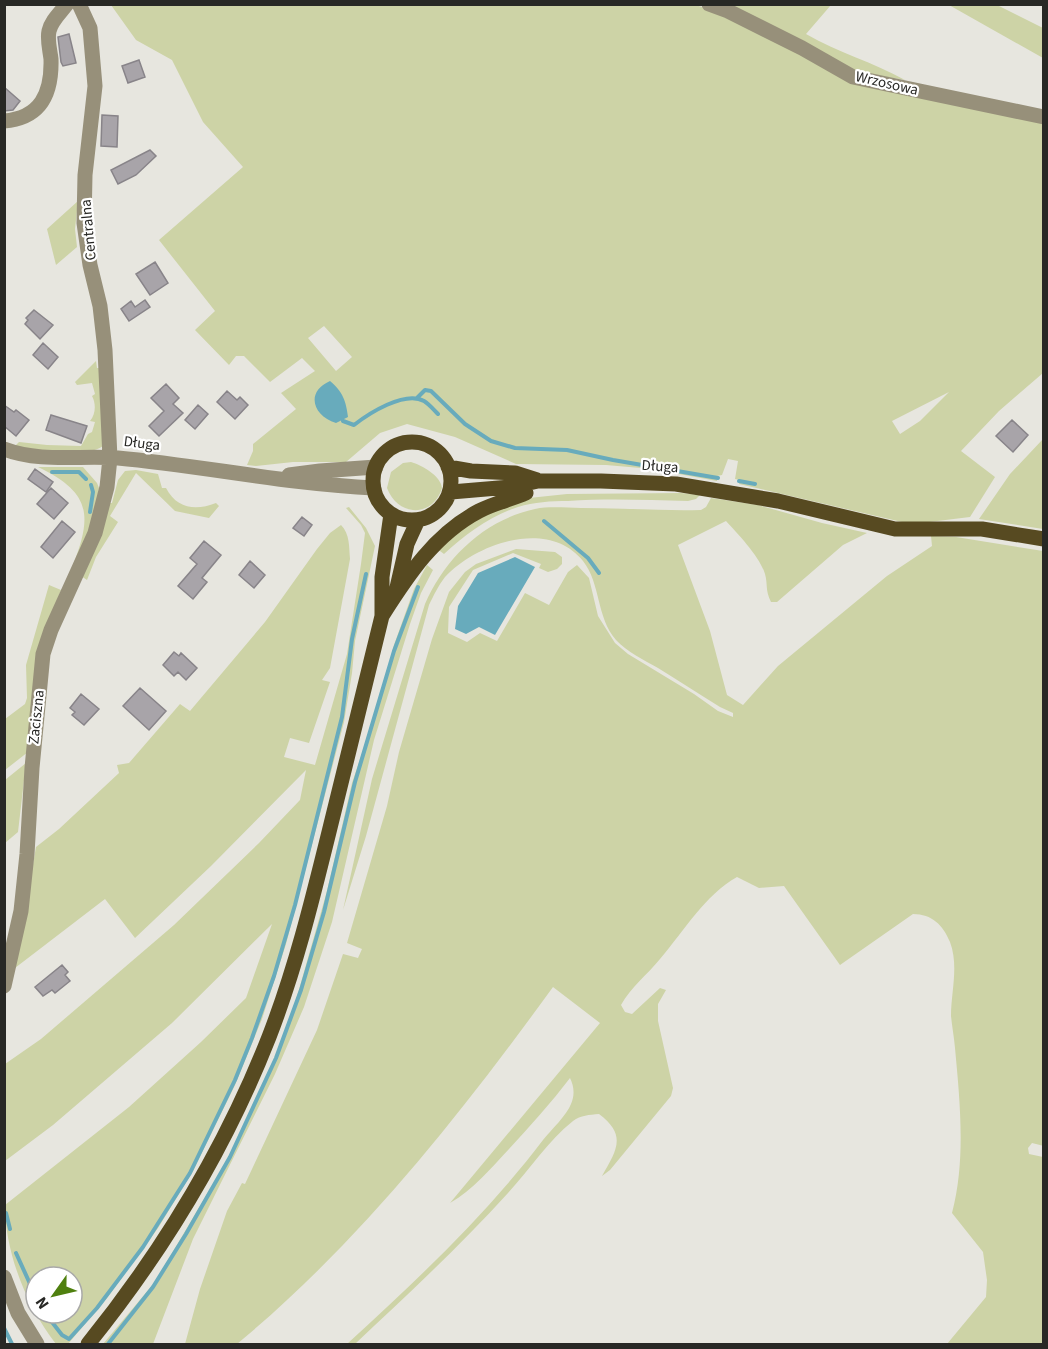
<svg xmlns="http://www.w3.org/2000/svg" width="1048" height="1349" viewBox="0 0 1048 1349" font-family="'Source Sans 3',sans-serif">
  <rect width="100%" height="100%" fill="#e7e6df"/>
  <!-- green -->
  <path fill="#cdd3a6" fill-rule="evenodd" d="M111,5H696L727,16L826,68L1043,121V373L999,411L961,451L995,477L970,517L921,523L902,522L739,484L740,480L735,479L738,461L728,459L722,475L717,476V481L652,469L606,465L516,464L455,437L407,424L380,433L346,462H293L256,466L247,465L253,451V444L296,409L281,393L315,371L302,358L270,382L244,356H236L229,365L195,330L215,311L159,240L243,167L203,122L172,60L136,40ZM324,326L352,357L336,371L308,338ZM949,392L920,421L900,434L892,421Z
    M727,5H831L806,34C839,53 873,62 905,80L858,72Z
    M949,5H997L1043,28V58Z
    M78,201L75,229L77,247L56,265L47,229Z
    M96,361L97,368H100L103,446C85,459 36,450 15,446L19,442L47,445L81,446L88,434L92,432L95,422L90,421C96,414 96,403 92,396L95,394L92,383L77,385L75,382Z
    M1043,439V529L979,519L1010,474Z
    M411,462C422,465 441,476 442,488C433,518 398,517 387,488L391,472L403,463Z
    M38,467H83L97,483L99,488L94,522L73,565C93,514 90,492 38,467Z
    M136,470L158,474L162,488H166C177,509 196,511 216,503L219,506L209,518L175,511L136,473L110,516L118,522L96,557L87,580L81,576L108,503H112L118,480L125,471Z
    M681,493L700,495L696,499L688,501C648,500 608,498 568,501C551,501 534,502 518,507C490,516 466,534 444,554L436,548L483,515L529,498L567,494Z
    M711,498L758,505L822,523L867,533L843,545L777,602H771C765,590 768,585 765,574C760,557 738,534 726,521L678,545L710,631L727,695L743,705L778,666L887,576L932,546L931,536L956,537L1043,551L1044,1146L1032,1143L1028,1148L1029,1154L1043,1157V1344H947L986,1297L987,1280L983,1252L952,1213C966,1160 960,1102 955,1048C954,1037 952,1026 951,1016C951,992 959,966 950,942C943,925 932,914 913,914L840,965L784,886L759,888L737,877C705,895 684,931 660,959C647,975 631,987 621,1005L625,1012L632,1014L660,988L666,990L658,1004V1021L673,1088L671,1096L610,1170L602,1176C617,1150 627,1135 599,1114C589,1115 581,1115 573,1121C548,1141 530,1169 508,1193C460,1246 407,1295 355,1344H347C417,1280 486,1215 543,1140C551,1130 567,1115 571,1104C575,1095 574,1086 570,1078C551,1103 530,1126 509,1149C491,1168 473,1190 450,1203L600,1023L553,987C460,1115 360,1242 237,1344H185L200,1289L227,1211L242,1183L245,1184L317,1030L343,954L358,958L362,949L347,943L387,806L399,752L432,639L449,592L465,572L476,564L516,549L555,552L562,557V564L557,569L548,572L539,568L541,564L513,553L473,570L449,607L448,633L467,642L480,633L497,641L525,593L549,605L568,572L577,565L589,578L598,616L615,643L628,654L694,694L718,711L733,717V713L720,707C699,694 679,681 658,668C644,660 627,652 616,640C596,617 601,584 583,561C549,518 477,543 445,577C438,586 434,595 429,605L366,836L343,910L372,779L425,604C445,558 484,520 535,509C550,506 566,508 581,508C621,508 661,511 701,510L706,507Z
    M349,507L366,528L375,546L355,641L352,673L344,722L286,944L262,1019L235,1085L193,1171L158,1228L107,1298L68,1344H56C27,1307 5,1253 5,1205L129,1107L201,1042L246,998L272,924L172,1023L53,1125L5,1161V1064L41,1039L174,925L259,843L300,800L306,770L211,866L135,938L105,899L15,968L36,847L59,829L119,773L117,765L129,763L180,704L190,711L265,622L317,549L330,533L341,525C350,534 349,547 350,559L330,668L322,680L330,682L309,743L290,738L284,757L315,765L347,654L361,564L365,533L361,525L346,508ZM36,1277H72V1313H36Z
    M427,565L433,570L421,593L410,624L374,740L332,922L304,1007L275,1074L193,1239L153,1344H103L155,1282L226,1162L266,1081L292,1014L327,891L352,783L382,694L394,645L414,589Z
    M49,585L61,590L40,645L28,752L5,770V719L25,704L27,698L26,665Z
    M26,763L18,832L5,843V780Z"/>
  <!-- water -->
  <path fill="#68abbc" d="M330,381C343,392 346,401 348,417L336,423C313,416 305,392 330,381Z
    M515,557L535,567L495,635L479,627L466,634L455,629L458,606L478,573Z"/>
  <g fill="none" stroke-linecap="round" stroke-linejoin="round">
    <!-- stream -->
    <path stroke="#68abbc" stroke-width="4" d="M417,398L425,390L431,391L465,424L491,441L515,448L567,450L613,460L718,478
      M343,421L354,425C368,414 405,390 424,401C429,404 434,410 438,414
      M52,472H79L86,479
      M739,481L755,484
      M90,512L93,492L91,485
      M544,521L588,558L599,573
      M6,1213L10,1229
      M16,1253L36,1297
      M45,1313L62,1335L69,1339L97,1308L143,1247L190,1173L235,1080L252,1038L274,976L295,905L342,717L352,639L366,574
      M4,1328L12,1344
      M108,1344L153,1287L186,1234L230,1157L276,1058L301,990L324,912L355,782L394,651L418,587"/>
  </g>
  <!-- building -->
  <path fill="#a8a4a9" stroke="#888489" stroke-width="1.5" d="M69,34L76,63L63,66L61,62L58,37Z
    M139,60L145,77L128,83L122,66Z
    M4,87L20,101L13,110L4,111Z
    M102,115L118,116L117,147L101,146Z
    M150,150L156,156L136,175L118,184L111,170Z
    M155,262L168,283L150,295L136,274Z
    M145,300L150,307L129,321L121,309L131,301L135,307Z
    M34,310L53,325L40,339L25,324L28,320L26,318Z
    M43,343L58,357L48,369L33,355Z
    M166,384L179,398L173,404L183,413L159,436L149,426L164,411L151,398Z
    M227,391L237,400L240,397L248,405L235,419L217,402Z
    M4,405L14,412L16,410L29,420L16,436L4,426Z
    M198,405L208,414L195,429L185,420Z
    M51,415L87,426L81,443L46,430Z
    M1012,420L1028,435L1013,452L996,436Z
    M35,469L53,482L46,492L28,479Z
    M51,488L68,503L54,519L37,504Z
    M302,517L312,525L304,536L293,528Z
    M62,521L75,532L53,558L41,547Z
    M204,541L221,555L202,578L207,582L193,599L178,586L197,564L190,558Z
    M250,561L265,575L254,588L239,575Z
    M174,652L179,656L181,653L197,668L186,680L178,672L174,676L163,665Z
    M140,688L166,711L149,730L123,706Z
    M81,694L99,709L84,725L72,715L75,712L70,708Z
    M62,965L68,972L65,975L70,981L55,993L52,990L43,996L35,987Z"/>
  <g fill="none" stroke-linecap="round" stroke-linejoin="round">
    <!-- minor -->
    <path stroke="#97907a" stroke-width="15" d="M709,4L728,11L802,48L853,77L1044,117
      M4,121C41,118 52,93 51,59C50,50 47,40 49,31C51,21 60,13 67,4
      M4,449C41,463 80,455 118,458C204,466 288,484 374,488
      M289,475L320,471L376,467
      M4,986L21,911L27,854L32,768L43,654L51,630L95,533L107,487L110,458L105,350L100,306L90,265L84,223L85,175L95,86L90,28L79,4
      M4,1277L18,1313L37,1344"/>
    <!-- major -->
    <path stroke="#574a21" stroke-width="15" d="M373 481a39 39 0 1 1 78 0a39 39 0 1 1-78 0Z
      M448,467L471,471L515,473L537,480
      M451,492L511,487L538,481H601L676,484L778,501L895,529H982L1044,539
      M396,592L407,544L418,520
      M382,616C408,575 435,534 479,511C494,503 510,500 526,493
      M88,1344C163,1251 225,1149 269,1037C295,970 312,901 329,832C347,760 364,687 382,616V577L391,514"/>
  </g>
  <g text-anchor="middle" stroke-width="4.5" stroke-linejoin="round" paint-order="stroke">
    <!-- street labels -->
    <g font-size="15" fill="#282825" stroke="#fff">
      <text transform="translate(887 83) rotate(13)" y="5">Wrzosowa</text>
      <text transform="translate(88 230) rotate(-95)" y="5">Centralna</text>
      <text transform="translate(142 443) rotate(7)" y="5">Długa</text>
      <text transform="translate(660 466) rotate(4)" y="5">Długa</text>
      <text transform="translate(36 717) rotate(-84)" y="5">Zaciszna</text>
    </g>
  </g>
  <!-- border -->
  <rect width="1048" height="1349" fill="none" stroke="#282825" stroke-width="12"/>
  <!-- north arrow -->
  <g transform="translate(54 1295) rotate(236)"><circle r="28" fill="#ffffff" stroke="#a9a9a8" stroke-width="1.5"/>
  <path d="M0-4.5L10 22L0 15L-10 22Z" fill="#4f800f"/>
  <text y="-9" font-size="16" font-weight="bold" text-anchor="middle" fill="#282825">N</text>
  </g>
</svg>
